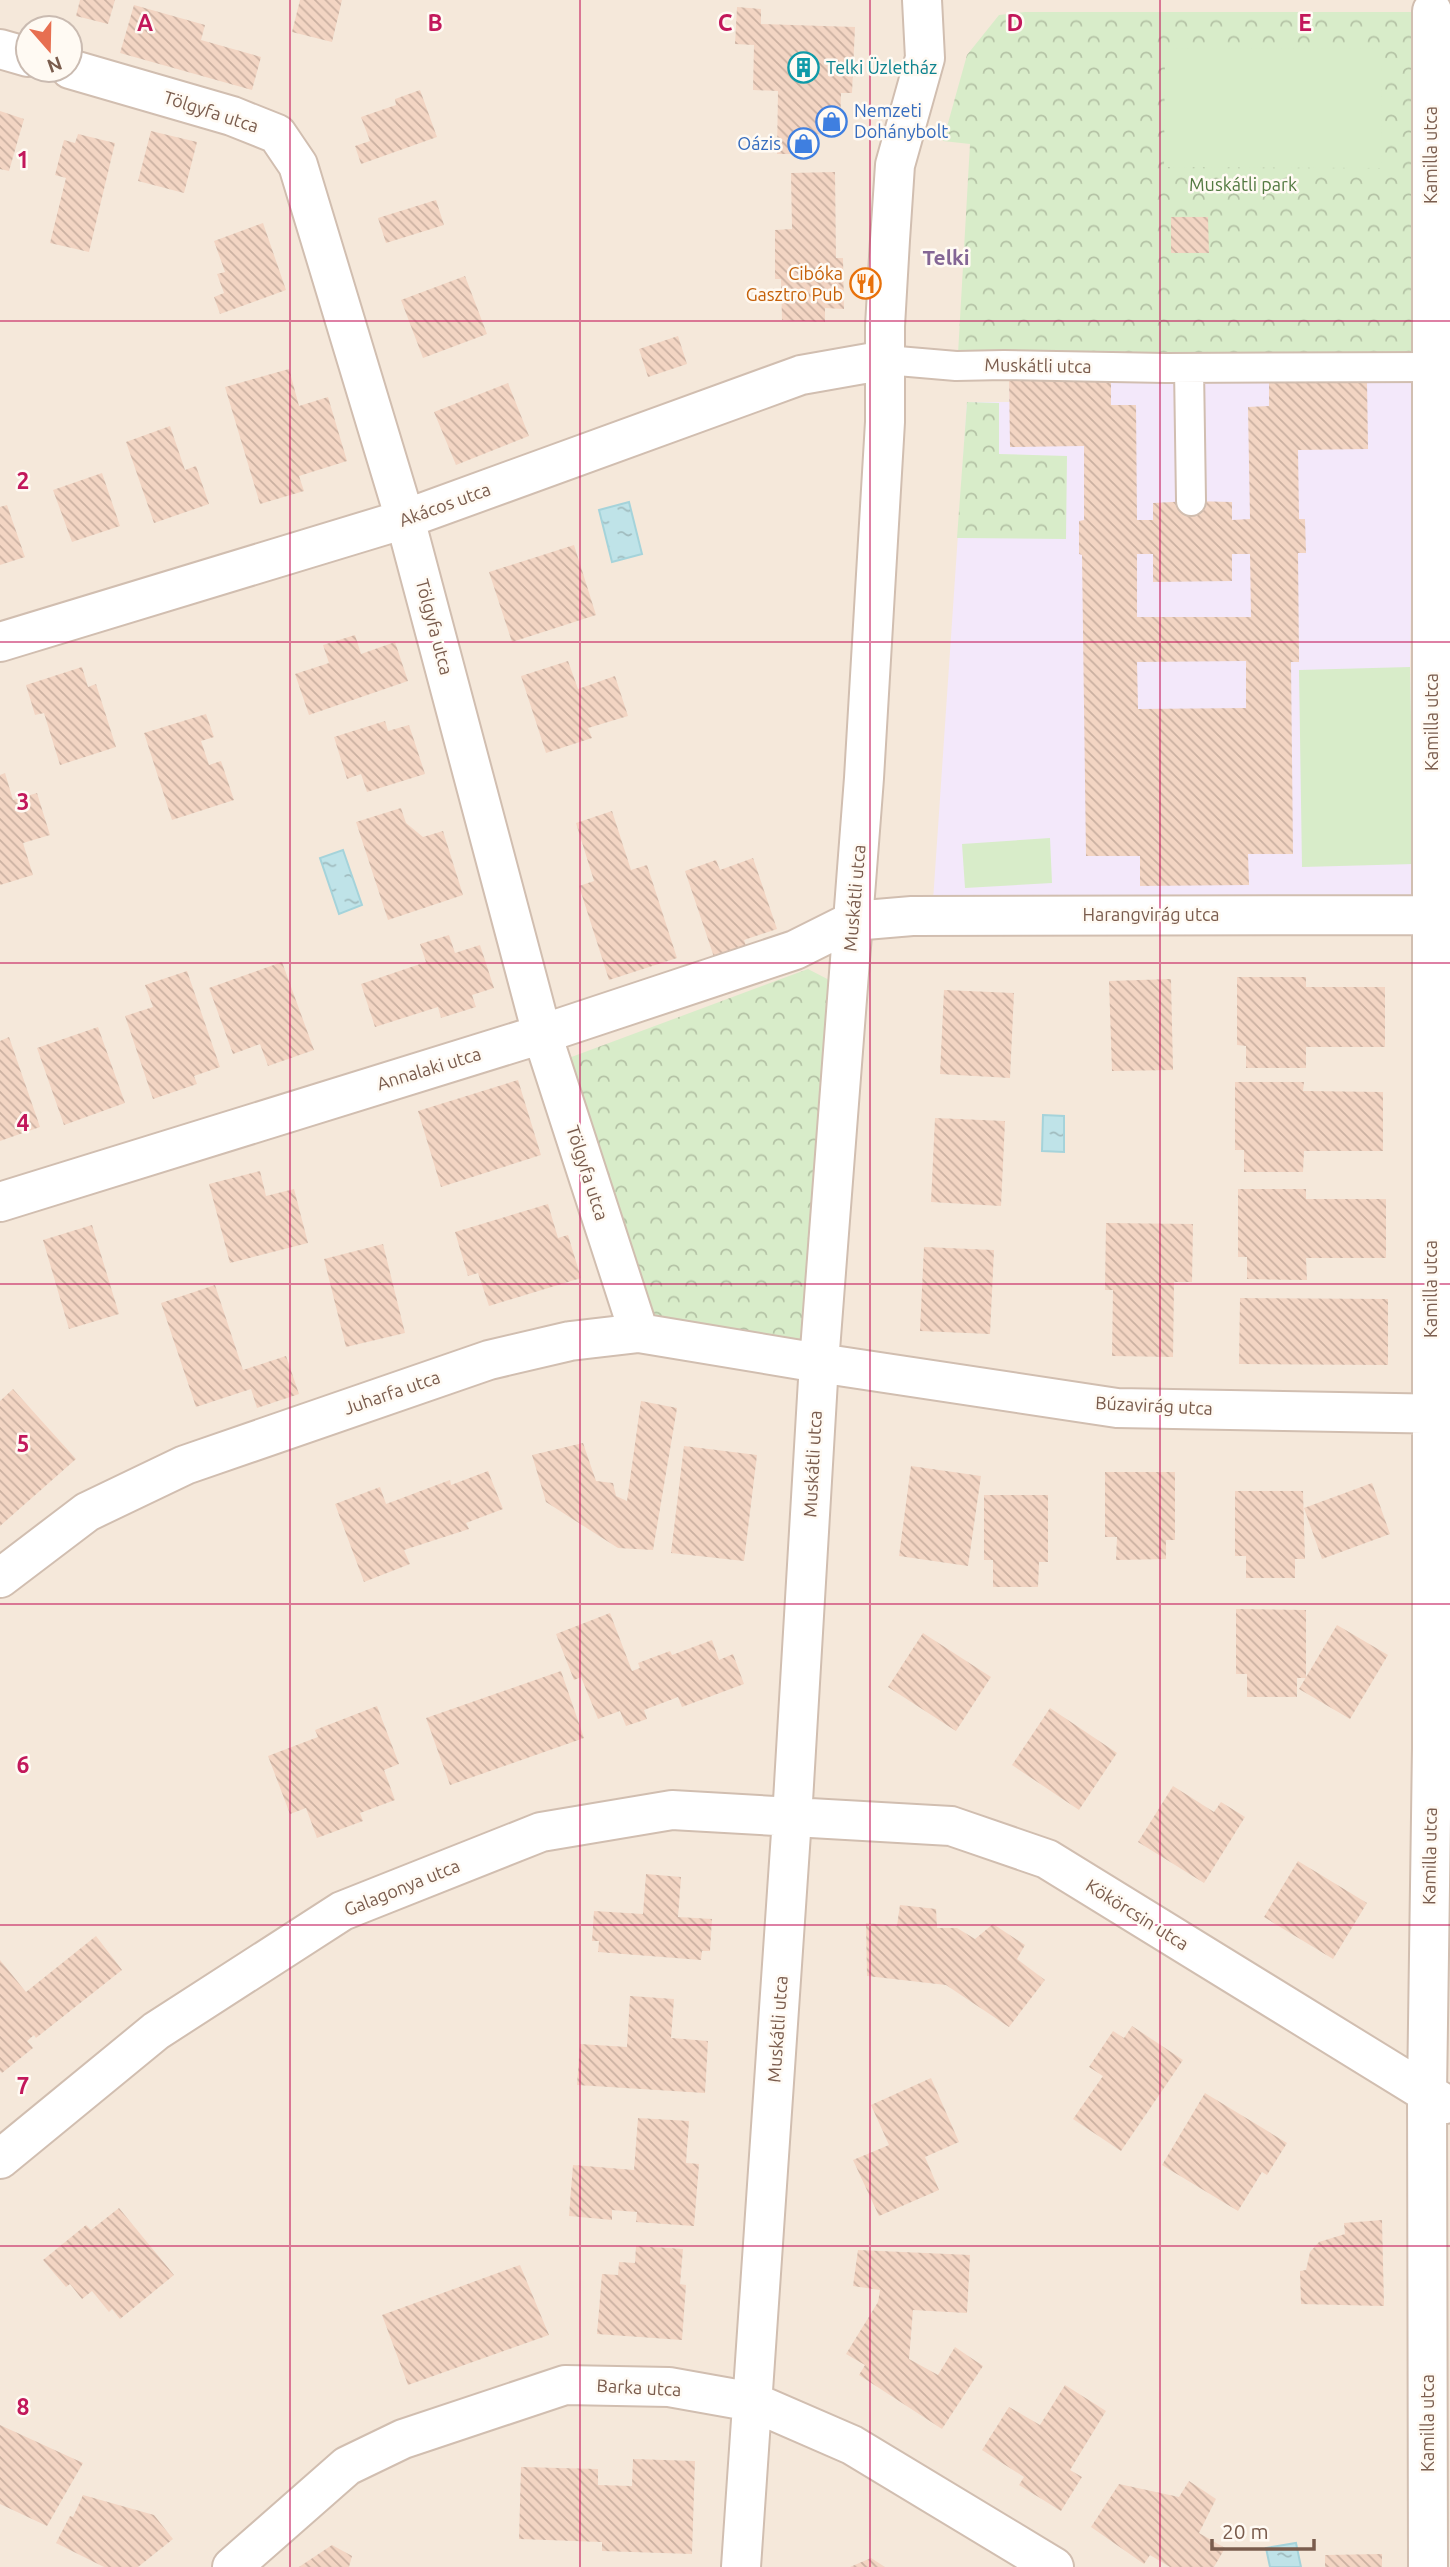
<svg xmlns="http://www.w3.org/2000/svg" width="1450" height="2567" viewBox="0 0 1450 2567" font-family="Ubuntu,sans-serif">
  <defs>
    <pattern id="park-crowns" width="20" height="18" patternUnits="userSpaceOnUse" patternTransform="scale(1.75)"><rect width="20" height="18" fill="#d8ecc9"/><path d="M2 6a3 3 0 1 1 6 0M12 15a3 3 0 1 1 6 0" fill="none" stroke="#b4c2a5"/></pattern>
    <pattern id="water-ripples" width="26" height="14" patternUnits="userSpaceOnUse" patternTransform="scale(1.75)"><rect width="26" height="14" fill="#bfe3e8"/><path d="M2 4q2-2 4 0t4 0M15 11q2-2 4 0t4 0" fill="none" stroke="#a0bbbe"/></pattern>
    <pattern id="building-back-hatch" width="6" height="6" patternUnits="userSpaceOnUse" patternTransform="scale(1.75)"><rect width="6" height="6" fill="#f3d5c3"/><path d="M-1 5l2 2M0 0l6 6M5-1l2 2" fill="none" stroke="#cab0a1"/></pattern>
  </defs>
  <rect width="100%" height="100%" fill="#fdf6ec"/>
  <!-- residential -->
  <path fill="#f5e8da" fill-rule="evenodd" d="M0,0H1450V2567H0ZM28,28H70V70H28Z"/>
  <!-- education -->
  <path fill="#f3e8fa" d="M1415,379L1410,667L1415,895L933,901L967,402H1009V381Z"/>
  <!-- park -->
  <path fill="url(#park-crowns)" d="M1025,12H1414L1416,356L958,354L970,144L943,141L967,55L999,15Z
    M967,402L999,403V454L1067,456L1066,539L957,538Z
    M808,969L837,984L806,1344L651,1317L566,1059Z"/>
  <!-- pitch -->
  <path fill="#d8ecc9" d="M1165,48L1382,49L1381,168L1164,167Z
    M1410,667L1414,864L1302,867L1299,670Z
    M1050,838L1052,883L965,888L962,844Z"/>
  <!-- water -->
  <path fill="url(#water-ripples)" stroke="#a5d3da" stroke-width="2" d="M629,502L642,554L612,562L599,510Z
    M343,850L362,905L339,914L320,858Z
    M1043,1115L1064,1116V1152L1042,1151Z
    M1296,2543L1301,2567H1270L1266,2548Z"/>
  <!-- building -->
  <path fill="url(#building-back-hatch)" fill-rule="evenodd" d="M80,0H115L108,24L76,16Z
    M300,0H342L332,42L292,32Z
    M134,5L205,25L201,40L261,57L252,90L120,53Z
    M737,7L761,9V24L855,27L852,93H841L840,135L811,134V154H777L778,91L753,90L754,45L735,44Z
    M420,90L437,137L361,164L355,146L370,141L361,117L396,105L395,99Z
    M0,111L24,119L9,171L0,169Z
    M151,131L197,142L184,193L138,181Z
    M78,134L115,143L89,252L50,243L66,178L55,175L64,140L75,143Z
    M835,172L836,258H843L844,309L825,308V322L782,320L781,279H775V230L792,229L791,173Z
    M436,200L444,225L386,243L378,218Z
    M1171,217H1208L1209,253H1171Z
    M263,223L286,290L220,314L214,297L224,293L217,274L225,272L214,241Z
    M465,276L487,334L423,358L401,300Z
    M678,336L687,364L648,377L639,349Z
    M289,369L299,406L328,397L347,461L299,476L304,491L260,504L225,387Z
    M1111,380V405H1136L1137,520H1153V503L1191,501L1232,502V520L1250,519L1248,407L1269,406V382L1367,381L1368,449L1298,450L1299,519H1305L1306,553H1298L1299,662H1291L1293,854H1248L1249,885L1140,886V856H1086L1082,555L1079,554V521L1084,520V446L1010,447L1009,381ZM1137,554H1153V582L1232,581V554H1250L1251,617H1137ZM1246,661V708L1138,709L1137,662Z
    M508,383L529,436L456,465L434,412Z
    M170,426L185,470L196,466L209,504L154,523L126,442Z
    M102,473L120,526L72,542L53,490Z
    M7,505L25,557L0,565V507Z
    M574,545L596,615L512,642L489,572Z
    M355,635L361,654L395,642L408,681L309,715L295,674L329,663L323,645Z
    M568,661L578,689L615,676L628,716L588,728L592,738L546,753L521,676Z
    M82,667L88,687L96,684L116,747L60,765L44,713L35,715L26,685Z
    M206,714L214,737L201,741L209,765L221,761L234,800L172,820L144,733Z
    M385,721L388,731L409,725L425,774L367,792L361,774L347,779L334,737Z
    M5,773L13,800L37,793L50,835L23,843L33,875L0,885V775Z
    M401,808L406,823L423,837L443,831L463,895L388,920L356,822Z
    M612,811L631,870L647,865L677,958L609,980L579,886L594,881L576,823Z
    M753,858L777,929L744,940L746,946L714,957L685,871L716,860L720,870Z
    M449,935L455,953L480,945L494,988L472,995L476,1007L441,1018L438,1007L375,1027L361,984L426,962L420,944Z
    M282,962L314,1050L268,1066L260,1044L233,1054L209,988Z
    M187,971L220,1067L194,1076L197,1084L153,1099L125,1016L153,1007L145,985Z
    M1237,977H1306V987H1385V1047H1306V1068H1246V1046L1237,1045Z
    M1171,979L1173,1070L1112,1071L1109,981Z
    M944,990L1014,993L1010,1078L940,1074Z
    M98,1027L125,1103L64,1125L37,1048Z
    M9,1037L40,1127L0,1141V1041Z
    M518,1080L541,1155L441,1187L418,1111Z
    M1235,1082H1304L1303,1091L1383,1092V1151H1304L1303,1172H1244V1150H1235Z
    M935,1118L1005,1121L1001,1206L931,1202Z
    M260,1171L266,1196L294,1189L308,1243L230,1263L209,1184Z
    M1238,1189H1306V1199H1386V1258H1306L1307,1280L1247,1279V1257H1238Z
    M548,1204L558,1238L568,1235L581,1278L489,1306L478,1273L468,1276L455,1232Z
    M1106,1223L1193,1224L1192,1282H1174L1173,1357L1112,1356L1113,1290H1105Z
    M92,1225L119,1314L69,1329L43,1240Z
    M383,1244L405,1333L346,1347L324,1259Z
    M924,1247L994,1250L990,1334L920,1331Z
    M215,1285L243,1370L286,1356L299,1394L257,1408L251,1389L196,1407L161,1303Z
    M1240,1298L1388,1299V1365L1239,1364Z
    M13,1389L76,1459L0,1526V1401Z
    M641,1401L677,1408L653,1550L618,1548L546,1502L532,1455L583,1443L596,1481L613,1483L616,1496L627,1501Z
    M684,1446L757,1455L744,1561L671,1553Z
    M911,1466L981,1476L968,1566L899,1556Z
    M488,1471L503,1509L466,1523L469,1529L404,1550L410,1564L364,1582L335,1504L380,1487L386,1504L450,1480L451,1485Z
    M1105,1472H1175V1540H1166V1559L1116,1560L1117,1537H1105Z
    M1372,1483L1390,1534L1322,1559L1304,1508Z
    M1235,1491H1303L1305,1559H1295V1578H1246V1556H1235Z
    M984,1495H1048V1562H1039L1038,1587H993V1560H984Z
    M1236,1609L1306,1610V1678H1297V1697H1247V1674H1236Z
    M610,1613L632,1671L640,1668L638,1663L670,1651L672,1655L712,1640L719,1660L733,1654L744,1684L682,1707L678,1697L644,1710L647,1719L626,1726L620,1711L598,1719L581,1677L574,1680L556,1634Z
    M1337,1625L1388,1655L1350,1719L1299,1689Z
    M923,1633L991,1677L956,1731L888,1687Z
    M561,1671L584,1738L450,1785L426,1718Z
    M377,1706L399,1764L384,1770L395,1800L360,1813L363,1821L317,1838L306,1808L290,1814L268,1756L318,1737L315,1730Z
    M1050,1708L1117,1753L1079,1810L1012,1765Z
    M1173,1786L1214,1812L1221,1802L1245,1817L1204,1883L1138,1842Z
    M1298,1861L1367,1903L1333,1959L1264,1917Z
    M646,1874L681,1877L678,1917L712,1919L710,1951H702L701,1960L598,1952L599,1941H592L594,1911L643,1914Z
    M900,1905L936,1909L937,1928H957L975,1939L993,1924L1025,1945L1017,1959L1045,1980L1009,2027L946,1985L867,1976L866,1923L897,1926Z
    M96,1936L122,1970L36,2038L34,2035L27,2041L33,2048L2,2073L0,2071V1960L26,1992Z
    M630,1996L674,1999L671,2038L708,2041L705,2093L577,2085L580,2044L627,2047Z
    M1132,2026L1183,2060L1121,2151L1073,2119L1103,2076L1089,2067L1113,2031L1124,2038Z
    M931,2078L959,2142L925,2157L939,2190L879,2216L853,2160L889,2145L871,2105Z
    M1205,2093L1287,2143L1267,2175L1262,2172L1238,2211L1162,2165Z
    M638,2118L689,2121L686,2163L699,2164L694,2226L636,2222L637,2212L612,2210V2220L569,2216L573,2165L634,2170Z
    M119,2208L174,2275L120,2319L112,2309L109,2312L92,2291L82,2299L70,2284L66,2287L43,2260L86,2225L91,2230Z
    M1382,2220L1384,2306L1301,2304L1300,2271L1306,2270L1310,2252L1319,2242L1345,2234L1344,2223Z
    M636,2246L683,2249L680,2284L686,2285L682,2340L597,2334L602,2274L618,2275L619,2262L635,2263Z
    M858,2250L970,2255L967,2313L913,2310L909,2359L938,2375L955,2347L983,2366L942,2429L859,2375L865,2365L846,2354L878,2302L880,2290L853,2286Z
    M520,2265L549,2335L408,2385L382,2315Z
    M1065,2385L1106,2411L1070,2470L1082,2477L1061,2511L1019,2485L1024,2477L982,2450L1009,2407L1040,2425Z
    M0,2425L83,2463L47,2526L0,2504Z
    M633,2459L695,2461L692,2554L602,2551V2542L519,2539L521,2467L598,2469V2485L632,2486Z
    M1189,2481L1216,2499L1199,2533L1225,2548L1214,2567H1170L1150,2555L1144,2564L1091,2527L1119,2484L1179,2497Z
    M83,2495L154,2515L173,2539L138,2567H104L56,2543L70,2516L73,2517Z
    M332,2545L352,2556L349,2567H299Z
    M1382,2554V2567H1325V2555Z
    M871,2558L885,2567H850Z"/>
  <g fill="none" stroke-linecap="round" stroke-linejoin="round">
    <defs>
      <path id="pedestrian" d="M886,360L956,366L1004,365L1166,368L1433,367
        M1189,368L1191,501"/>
      <path id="minor" d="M0,49L28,57
        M70,69L232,116L277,134L298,165L405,519L542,1034L639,1333
        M0,642L405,519L801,375L886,360
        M0,1202L542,1034L795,950L853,921L912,916L1450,915
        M0,1578L87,1512L185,1465L489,1360L570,1341L639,1333L819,1363L1117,1408L1450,1414
        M0,2159L156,2031L342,1911L541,1832L672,1810L951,1826L1047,1859L1445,2104
        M232,2567L347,2466L403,2439L565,2385L669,2387L753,2402L852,2445L1054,2567
        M741,2567L792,1818L819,1363L864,778L885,422V326L890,240L895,165L925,58L922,0
        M1428,2567L1427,2093L1432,1748V11"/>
    </defs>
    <!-- pedestrian casing -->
    <use href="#pedestrian" stroke="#d1beb0" stroke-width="32"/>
    <!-- minor casing -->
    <use href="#minor" stroke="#d1beb0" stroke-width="42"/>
    <!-- pedestrian -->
    <use href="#pedestrian" stroke="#fff" stroke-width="28"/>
    <!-- minor -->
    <use href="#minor" stroke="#fff" stroke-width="38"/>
  </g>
  <!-- grid -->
  <path fill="none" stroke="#c2185b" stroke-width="2" stroke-opacity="0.55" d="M290,0V2567M580,0V2567M870,0V2567M1160,0V2567M0,321H1450M0,642H1450M0,963H1450M0,1284H1450M0,1604H1450M0,1925H1450M0,2246H1450"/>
  <!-- icons -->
  <defs>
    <symbol id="building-ring" viewBox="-11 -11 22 22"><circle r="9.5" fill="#fffaf3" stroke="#0f9aa8" stroke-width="1.5"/><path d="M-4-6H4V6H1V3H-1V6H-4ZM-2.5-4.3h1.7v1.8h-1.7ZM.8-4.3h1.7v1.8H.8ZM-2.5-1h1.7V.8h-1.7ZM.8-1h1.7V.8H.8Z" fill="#0f9aa8"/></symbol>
    <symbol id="shop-ring" viewBox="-11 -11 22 22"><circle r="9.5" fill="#fffaf3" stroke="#3f7fe0" stroke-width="1.5"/><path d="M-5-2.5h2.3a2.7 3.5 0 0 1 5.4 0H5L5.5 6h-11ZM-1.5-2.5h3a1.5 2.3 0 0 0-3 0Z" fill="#3f7fe0"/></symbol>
    <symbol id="restaurant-ring" viewBox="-11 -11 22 22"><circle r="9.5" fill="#fffaf3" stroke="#e8710a" stroke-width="1.5"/><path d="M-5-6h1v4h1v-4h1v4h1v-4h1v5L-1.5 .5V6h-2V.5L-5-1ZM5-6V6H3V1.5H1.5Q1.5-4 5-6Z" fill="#e8710a"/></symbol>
  </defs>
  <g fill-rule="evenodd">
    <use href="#building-ring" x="786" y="50" width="35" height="35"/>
    <use href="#shop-ring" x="814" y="104" width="35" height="35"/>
    <use href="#shop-ring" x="786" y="126" width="35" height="35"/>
    <use href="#restaurant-ring" x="848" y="266" width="35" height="35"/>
  </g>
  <g text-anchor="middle" stroke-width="5" stroke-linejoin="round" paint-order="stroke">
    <!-- culture labels -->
    <g font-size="18" fill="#0d838f" stroke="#fffaf3" text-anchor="start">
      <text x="826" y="74">Telki Üzletház</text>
    </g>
    <!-- shop labels -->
    <g font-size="18" fill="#366cbe" stroke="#fffaf3" text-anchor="start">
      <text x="854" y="117">Nemzeti<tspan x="854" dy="21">Dohánybolt</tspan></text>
      <text x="781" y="150" text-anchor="end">Oázis</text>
    </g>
    <!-- street labels -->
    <g font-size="18" fill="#7a5c4d" stroke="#fffaf3">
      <text transform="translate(211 112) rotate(18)" y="6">Tölgyfa utca</text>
      <text transform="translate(1431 155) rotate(-90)" y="6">Kamilla utca</text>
      <text transform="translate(1038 366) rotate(1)" y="6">Muskátli utca</text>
      <text transform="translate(445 505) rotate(-20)" y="6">Akácos utca</text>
      <text transform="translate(434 627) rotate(75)" y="6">Tölgyfa utca</text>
      <text transform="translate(1432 722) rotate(-90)" y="6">Kamilla utca</text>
      <text transform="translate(855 898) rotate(-85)" y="6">Muskátli utca</text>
      <text x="1151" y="921">Harangvirág utca</text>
      <text transform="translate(429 1069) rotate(-17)" y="6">Annalaki utca</text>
      <text transform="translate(587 1173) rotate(72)" y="6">Tölgyfa utca</text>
      <text transform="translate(1431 1289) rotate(-90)" y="6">Kamilla utca</text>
      <text transform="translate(392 1393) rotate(-19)" y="6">Juharfa utca</text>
      <text transform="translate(1154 1406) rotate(3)" y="6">Búzavirág utca</text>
      <text transform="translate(813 1464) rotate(-87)" y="6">Muskátli utca</text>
      <text transform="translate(1430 1856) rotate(-89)" y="6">Kamilla utca</text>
      <text transform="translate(402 1888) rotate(-22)" y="6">Galagonya utca</text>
      <text transform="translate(1137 1915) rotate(32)" y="6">Kökörcsin utca</text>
      <text transform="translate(778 2029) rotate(-86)" y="6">Muskátli utca</text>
      <text transform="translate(639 2388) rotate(3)" y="6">Barka utca</text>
      <text transform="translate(1428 2423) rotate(-90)" y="6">Kamilla utca</text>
    </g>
    <!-- park labels -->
    <g font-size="18" fill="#537a41" stroke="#fffaf3">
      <text x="1243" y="191">Muskátli park</text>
    </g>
    <!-- food labels -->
    <g font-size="18" fill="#c56008" stroke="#fffaf3" text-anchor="end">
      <text x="843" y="280">Cibóka<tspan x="843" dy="21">Gasztro Pub</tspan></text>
    </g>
    <!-- quarter labels -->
    <g font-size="21" font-weight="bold" fill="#846695" stroke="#fffaf3">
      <text x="946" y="265">Telki</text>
    </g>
  </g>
  <g font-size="23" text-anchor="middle" font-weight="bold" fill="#c2185b" stroke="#fffaf3" stroke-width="5" stroke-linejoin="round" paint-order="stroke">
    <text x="145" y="31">A</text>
    <text x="435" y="31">B</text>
    <text x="725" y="31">C</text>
    <text x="1015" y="31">D</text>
    <text x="1305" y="31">E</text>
    <text x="23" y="168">1</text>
    <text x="23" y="489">2</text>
    <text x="23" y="810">3</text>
    <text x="23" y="1131">4</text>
    <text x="23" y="1452">5</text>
    <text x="23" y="1773">6</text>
    <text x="23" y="2094">7</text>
    <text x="23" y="2415">8</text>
  </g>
  <!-- north arrow -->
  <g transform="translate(49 49) rotate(160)"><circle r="33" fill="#fffaf3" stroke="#cabbb1" stroke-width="2"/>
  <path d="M0-5L12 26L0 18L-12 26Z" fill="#e76f51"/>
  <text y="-10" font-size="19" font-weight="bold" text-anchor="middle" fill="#7a5c4d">N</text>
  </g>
  <!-- scale -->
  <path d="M1212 2539v10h102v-10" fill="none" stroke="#7a5c4d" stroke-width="3.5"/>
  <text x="1222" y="2539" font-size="21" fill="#7a5c4d" stroke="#fffaf3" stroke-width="5" paint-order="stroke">20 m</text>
</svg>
